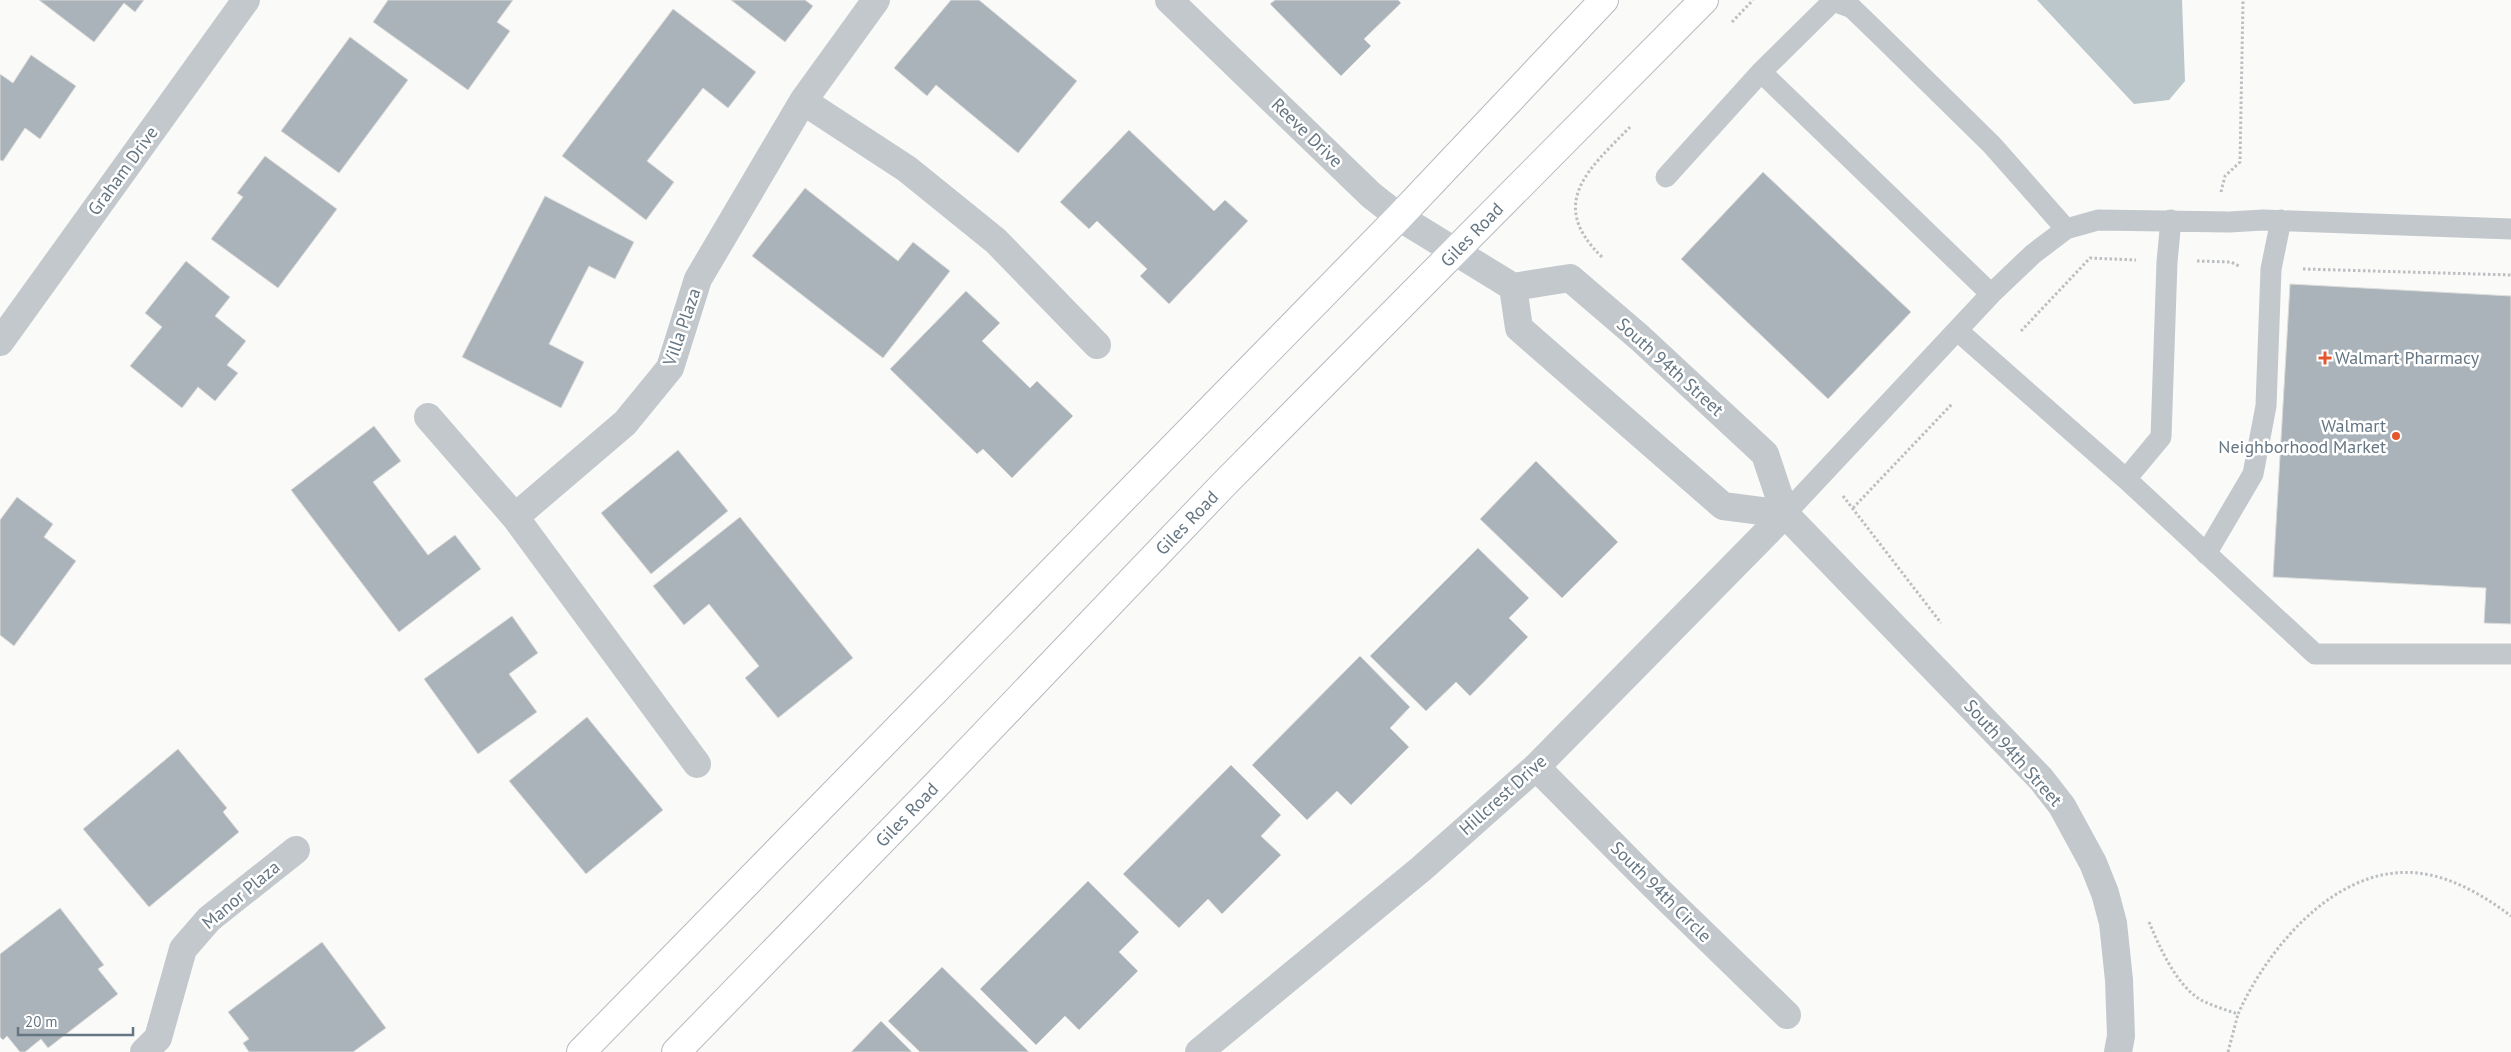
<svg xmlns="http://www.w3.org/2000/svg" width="2511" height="1052" viewBox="0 0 2511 1052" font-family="'PT Sans',sans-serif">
  <rect width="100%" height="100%" fill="#fafaf8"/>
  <!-- water -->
  <path fill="#bbc7cb" d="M2037,0H2182L2185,81L2169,100L2134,104Z"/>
  <!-- building -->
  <path fill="#aab3b9" stroke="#dcdcda" d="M39,0H144L135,12L124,3L94,42Z
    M388,0H513L497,22L510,31L468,90L373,22Z
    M731,0H805L813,6L785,42Z
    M951,0H979L1077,81L1018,153L936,85L927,96L894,68Z
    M1275,0H1398L1401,3L1364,39L1371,46L1341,76L1270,4Z
    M673,9L756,72L728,108L703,88L647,161L674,182L646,220L562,156Z
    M350,37L408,80L339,173L281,131Z
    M31,55L76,86L40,139L25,128L3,161L0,160V74L13,83Z
    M1129,130L1214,211L1225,200L1248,221L1169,304L1140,276L1147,269L1097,221L1089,229L1060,202Z
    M265,156L337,209L278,288L211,239L243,197L237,193Z
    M1763,172L1911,312L1828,399L1681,259Z
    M805,188L898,261L913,242L950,271L883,358L752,256Z
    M545,196L634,242L615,279L589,266L549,344L584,362L561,408L462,357Z
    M186,261L230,297L215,316L246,341L227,365L238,373L215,401L198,387L182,408L130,366L162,327L145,313Z
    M2290,284L2511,296V624L2484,623L2486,588L2273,577Z
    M966,291L1000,323L982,341L1030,388L1037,381L1073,416L1012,478L983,449L977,454L890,369Z
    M374,426L401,461L373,482L428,555L455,535L481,569L399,632L291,490Z
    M678,450L728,511L651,574L601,513Z
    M1536,461L1618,542L1562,598L1480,519Z
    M17,497L53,524L44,537L76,561L14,646L0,635V520Z
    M740,517L853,658L778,718L745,678L759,666L709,604L684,625L653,586Z
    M1478,548L1529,598L1509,618L1528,637L1470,696L1456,682L1426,711L1370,656Z
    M512,616L538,653L509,674L537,712L478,754L424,679Z
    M1360,656L1410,707L1390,728L1409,747L1351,805L1337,791L1307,820L1252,765Z
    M587,717L663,810L586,874L509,781Z
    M178,749L227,808L223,812L239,832L149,907L83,829Z
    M1231,765L1281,815L1261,836L1281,855L1222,914L1208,899L1179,928L1123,874Z
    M1088,881L1139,932L1119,952L1138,971L1079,1030L1065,1016L1036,1045L980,989Z
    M60,908L104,965L98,969L118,994L48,1048L41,1039L25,1052H20L7,1036L3,1040L0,1037V954Z
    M322,942L386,1028L353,1052H249L243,1043L249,1039L228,1012Z
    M942,967L1029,1052H920L888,1021Z
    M881,1021L912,1052H851Z"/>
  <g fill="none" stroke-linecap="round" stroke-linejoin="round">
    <defs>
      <path id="primary" d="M581,1052L1399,217L1604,0
        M676,1052L938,783L1224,484L1704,0"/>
    </defs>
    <!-- primary casing -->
    <use href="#primary" stroke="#b5babe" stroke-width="30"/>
    <!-- path -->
    <path stroke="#bbbfc2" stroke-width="3" stroke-dasharray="2.5 2.5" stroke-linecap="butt" d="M1732,22L1753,0
      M2221,192L2225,176L2240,162L2243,0
      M1602,257C1546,203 1590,168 1630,127
      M2197,261L2231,262L2239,266
      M2303,269L2511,275
      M2021,331L2090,258L2136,260
      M1843,496L1941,623
      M1853,508L1952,404
      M2149,922C2160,948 2176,985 2201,1000C2213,1006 2226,1010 2238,1014C2269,945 2343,856 2430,875C2459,881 2487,898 2511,916
      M2228,1052L2238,1014"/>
    <!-- service -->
    <path stroke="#c3c8cc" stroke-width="21" d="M1761,72L1991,294
      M1666,177L1761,72L1833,1L1852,8L1882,37L1992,145L2066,229
      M1958,331L2126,479L2315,654H2511
      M2126,479L2161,437L2167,262L2171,220
      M1785,514L1991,294L2033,254L2066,229L2098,220L2229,222L2263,220L2511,229
      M2206,554L2253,474L2266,406L2271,269L2281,220"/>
    <!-- minor -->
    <path stroke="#c3c8cc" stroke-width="28" d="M1169,0L1371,195L1399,217L1513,287
      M803,101L907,169L996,241L1097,345
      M0,342L246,0
      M428,417L515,517L697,764
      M1785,514L1723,506L1519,328L1513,287L1570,278L1640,338L1765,454L1785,514L2041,779L2062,806L2093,863L2105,893L2113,923L2119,980L2121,1036L2118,1052
      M515,517L625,423L670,368L698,279L803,101L876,0
      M1536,767L1653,885L1787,1015
      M144,1052L158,1038L183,949L209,919L296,850
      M1199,1052L1421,869L1536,767L1785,514"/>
    <!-- primary -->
    <use href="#primary" stroke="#fff" stroke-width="28"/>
  </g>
  <!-- markers -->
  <g fill="#e4572e" stroke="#fff" stroke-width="2">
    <path d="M2322.5 350.5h5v5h5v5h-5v5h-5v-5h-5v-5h5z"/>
    <circle cx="2396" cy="436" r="5"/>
  </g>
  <g text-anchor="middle" stroke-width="5" stroke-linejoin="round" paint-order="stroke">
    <!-- street labels -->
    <g font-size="18" fill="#657683" stroke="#fff">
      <text transform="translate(1307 133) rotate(44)" y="6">Reeve Drive</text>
      <text transform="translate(123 171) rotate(-54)" y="6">Graham Drive</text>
      <text transform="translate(1472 235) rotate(-46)" y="6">Giles Road</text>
      <text transform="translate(682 327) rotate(-71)" y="6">Villa Plaza</text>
      <text transform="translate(1670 367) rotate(42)" y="6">South 94th Street</text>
      <text transform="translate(1187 523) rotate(-46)" y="6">Giles Road</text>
      <text transform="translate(2013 753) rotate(48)" y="6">South 94th Street</text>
      <text transform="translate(1503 795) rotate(-42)" y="6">Hillcrest Drive</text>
      <text transform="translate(907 815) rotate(-46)" y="6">Giles Road</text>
      <text transform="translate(1661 892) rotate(45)" y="6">South 94th Circle</text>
      <text transform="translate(241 895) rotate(-40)" y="6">Manor Plaza</text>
    </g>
    <!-- poi labels -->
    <g font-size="18" fill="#657683" stroke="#fff" text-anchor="start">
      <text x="2335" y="364">Walmart Pharmacy</text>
      <text x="2386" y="432" text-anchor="end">Walmart<tspan x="2386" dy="21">Neighborhood Market</tspan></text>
    </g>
  </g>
  <!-- scale -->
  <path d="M18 1027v8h115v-8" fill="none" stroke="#657683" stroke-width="2.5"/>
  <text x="25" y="1027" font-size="15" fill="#657683" stroke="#ffffff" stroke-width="4" paint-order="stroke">20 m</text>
</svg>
